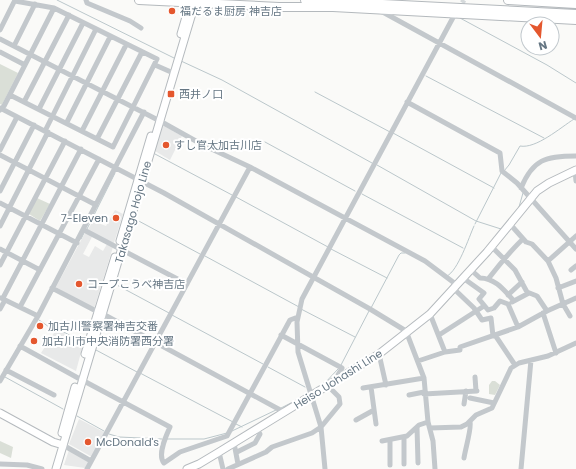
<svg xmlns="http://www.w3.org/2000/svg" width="576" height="469" viewBox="0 0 576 469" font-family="Poppins,'Noto Sans JP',sans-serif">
  <rect width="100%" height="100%" fill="#fafaf8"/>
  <!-- built -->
  <path fill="#e8e9e9" d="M162,125L182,136L170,160L155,151Z
    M115,210L123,214L114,243L87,231L93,221L106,226Z
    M85,233L93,235L83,254L89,257L95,246L103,251L107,244L113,247L94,309L56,287Z
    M56,330L60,333L61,331L83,345L76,371L41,353Z
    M79,419L104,432L92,457L69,444Z
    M69,450L88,462L85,468L64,465Z"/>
  <!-- green -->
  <path fill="#dadfd7" d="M0,64L18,73L2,105L0,104Z
    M37,198L50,204L40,221L29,214Z
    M492,381H495L500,385L495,395L489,394V385Z
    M0,441L13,447L11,458L0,453Z"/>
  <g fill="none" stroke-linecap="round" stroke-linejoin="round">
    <!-- stream -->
    <path stroke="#bbc7cb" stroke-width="1" d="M57,0L174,58
      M460,18L547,65L576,83
      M181,61L222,80L372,163
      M426,76L544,138
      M315,92L390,132
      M393,133L494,188
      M265,142L355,191
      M155,154L232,195
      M377,165L476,221L501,229
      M504,171L509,165L520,146C536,149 560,128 574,119
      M362,194L463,248
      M236,197L328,247
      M519,207L523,193
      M135,219L200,254
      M475,224L501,173
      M87,229L115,173
      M81,239L84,233
      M331,249L387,278
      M205,256L299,307
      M447,276C458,271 469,237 474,226
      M115,284L169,313
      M371,308L399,255L401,253H405
      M301,309L355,337
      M172,315L263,364
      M39,320L55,331L57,328L83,343
      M96,350L137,372
      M341,365L369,311
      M268,367L305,387
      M140,373L233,422
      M5,377L63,409
      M324,384L338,369
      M281,408L303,397
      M77,416L104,431
      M236,424L242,427
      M232,431L276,410
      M109,434L119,437L162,439
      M167,439H204L227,433"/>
    <!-- minor-tunnel -->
    <path stroke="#d5d9db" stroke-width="5" stroke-dasharray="5 2.5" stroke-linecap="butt" d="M458,9L464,0"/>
    <defs>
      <path id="major" d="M181,34L191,0
        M120,241L151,136
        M85,354L115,257
        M0,413L53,442L63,445
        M62,433L75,387
        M56,469L196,0
        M187,469L199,464L219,452L379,354L430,314L487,252L537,191L549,183L576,170"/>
      <path id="highway" d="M139,0L279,7H333L576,20
        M305,0L576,14
        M508,0L576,4"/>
    </defs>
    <!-- major casing -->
    <use href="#major" stroke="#b5babe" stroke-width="9"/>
    <!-- highway casing -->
    <use href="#highway" stroke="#b4b9bd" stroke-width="10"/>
    <!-- minor -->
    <path stroke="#c3c8cc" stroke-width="5" d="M86,0L87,3L130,21L141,28
      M379,10L576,118
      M0,30L15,0
      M0,39L156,119
      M14,46L35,4
      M0,52L25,65
      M155,65L171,72
      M10,95L113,147L157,59L54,8L15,1
      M24,102L69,15
      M407,102L500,153L502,171L517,183L576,249
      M0,108L164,193L370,309L406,331L424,378L428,422L433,441L435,469
      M39,109L83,23
      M0,110L4,106L54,8
      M160,121L203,145L250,167L425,261L457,285
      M67,122L110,37
      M45,131L96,29
      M82,131L126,45
      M97,139L142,52
      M0,150L17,117
      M0,155L96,205
      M575,171L576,181
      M521,188C533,159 546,156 576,156
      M0,191L34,125
      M0,203L77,243
      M510,224L526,242L532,244L548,261L556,278L563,304
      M0,226L48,132
      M84,230L187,284
      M492,247L515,270L527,292L537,296L547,311
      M0,249L40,270
      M548,261L576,236
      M0,265L65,141
      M471,270L480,278C495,278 504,290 514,301
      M571,270L576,266
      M463,278L484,293L479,299L488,310L494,308L500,301L508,304L518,327
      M489,278C500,264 510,251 523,239
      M52,288L98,312
      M453,288L474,308L482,320L491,318L493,336
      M558,288L576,281
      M508,295L522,282
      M1,298L38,316
      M3,298L81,149
      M512,302L529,293
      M563,304L570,316
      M20,307L99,159
      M0,309L5,300
      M543,313L556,353
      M103,314L284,412
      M430,314L445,352
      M281,335L342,368L335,380
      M439,335L484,306
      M495,335L515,365
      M20,346L78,378
      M379,354L386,385
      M418,361L445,352L460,350V347L518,327L547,311L576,298
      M6,370L54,395
      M475,377L476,391
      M82,380L170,427C166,436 157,455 164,463L180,452L227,436L290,320L298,317
      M0,381L38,316L144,112
      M371,387L376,424
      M363,388L424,378
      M424,394L477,391
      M409,395L424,392
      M470,398L494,403
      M464,404L466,391
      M356,420L374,410
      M417,427L418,463
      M430,428L461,427L467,424L476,415L492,408L511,368L519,363L548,356L576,343
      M390,440V465
      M382,441L407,436L419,425L428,422
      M234,443L238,464
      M63,445L91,461
      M219,452L223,469
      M237,452L255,443L260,434L257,429
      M464,458C465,450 472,427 470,422
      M0,464L27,465L42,469
      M404,464V437
      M87,469L250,167
      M228,469L266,452L272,447L312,433L321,427L340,404L339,397L328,386
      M325,469L321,427L298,352L297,322L302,299L456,12
      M521,469L531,360"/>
    <!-- major -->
    <use href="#major" stroke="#fff" stroke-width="7"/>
    <!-- highway -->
    <use href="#highway" stroke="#fff" stroke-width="8"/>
  </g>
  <!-- markers -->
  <g fill="#e4572e" stroke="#fff" stroke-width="1.5">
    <circle cx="172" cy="11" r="4"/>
    <rect x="167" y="90" width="8" height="8" rx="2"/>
    <circle cx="166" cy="145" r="4"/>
    <circle cx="116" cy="218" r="4"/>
    <circle cx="79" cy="284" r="4"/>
    <circle cx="40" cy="326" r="4"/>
    <circle cx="34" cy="341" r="4"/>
    <circle cx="88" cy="442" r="4"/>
  </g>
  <g text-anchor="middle" stroke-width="4" stroke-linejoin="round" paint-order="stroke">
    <!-- poi labels -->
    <g font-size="11" fill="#657683" stroke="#fff" text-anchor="start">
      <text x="180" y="15">福だるま厨房 神吉店</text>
      <text x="179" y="98">西井ノ口</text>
      <text x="174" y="149">すし官太加古川店</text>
      <text x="108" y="222" text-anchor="end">7-Eleven</text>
      <text x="87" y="288">コープこうべ神吉店</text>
      <text x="48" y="330">加古川警察署神吉交番</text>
      <text x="42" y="345">加古川市中央消防署西分署</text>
      <text x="96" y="446">McDonald's</text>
    </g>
    <!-- street labels -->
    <g font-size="11" fill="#657683" stroke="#fff">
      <text transform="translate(133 212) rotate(-74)" y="4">Takasago Hojo Line</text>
      <text transform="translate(338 379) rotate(-32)" y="4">Heiso Uohashi Line</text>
    </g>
  </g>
  <!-- north arrow -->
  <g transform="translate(540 36) rotate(164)"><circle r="19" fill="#ffffff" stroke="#c1c8cd"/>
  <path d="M0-3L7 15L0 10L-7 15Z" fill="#e4572e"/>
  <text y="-6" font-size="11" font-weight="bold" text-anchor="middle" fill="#657683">N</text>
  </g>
</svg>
